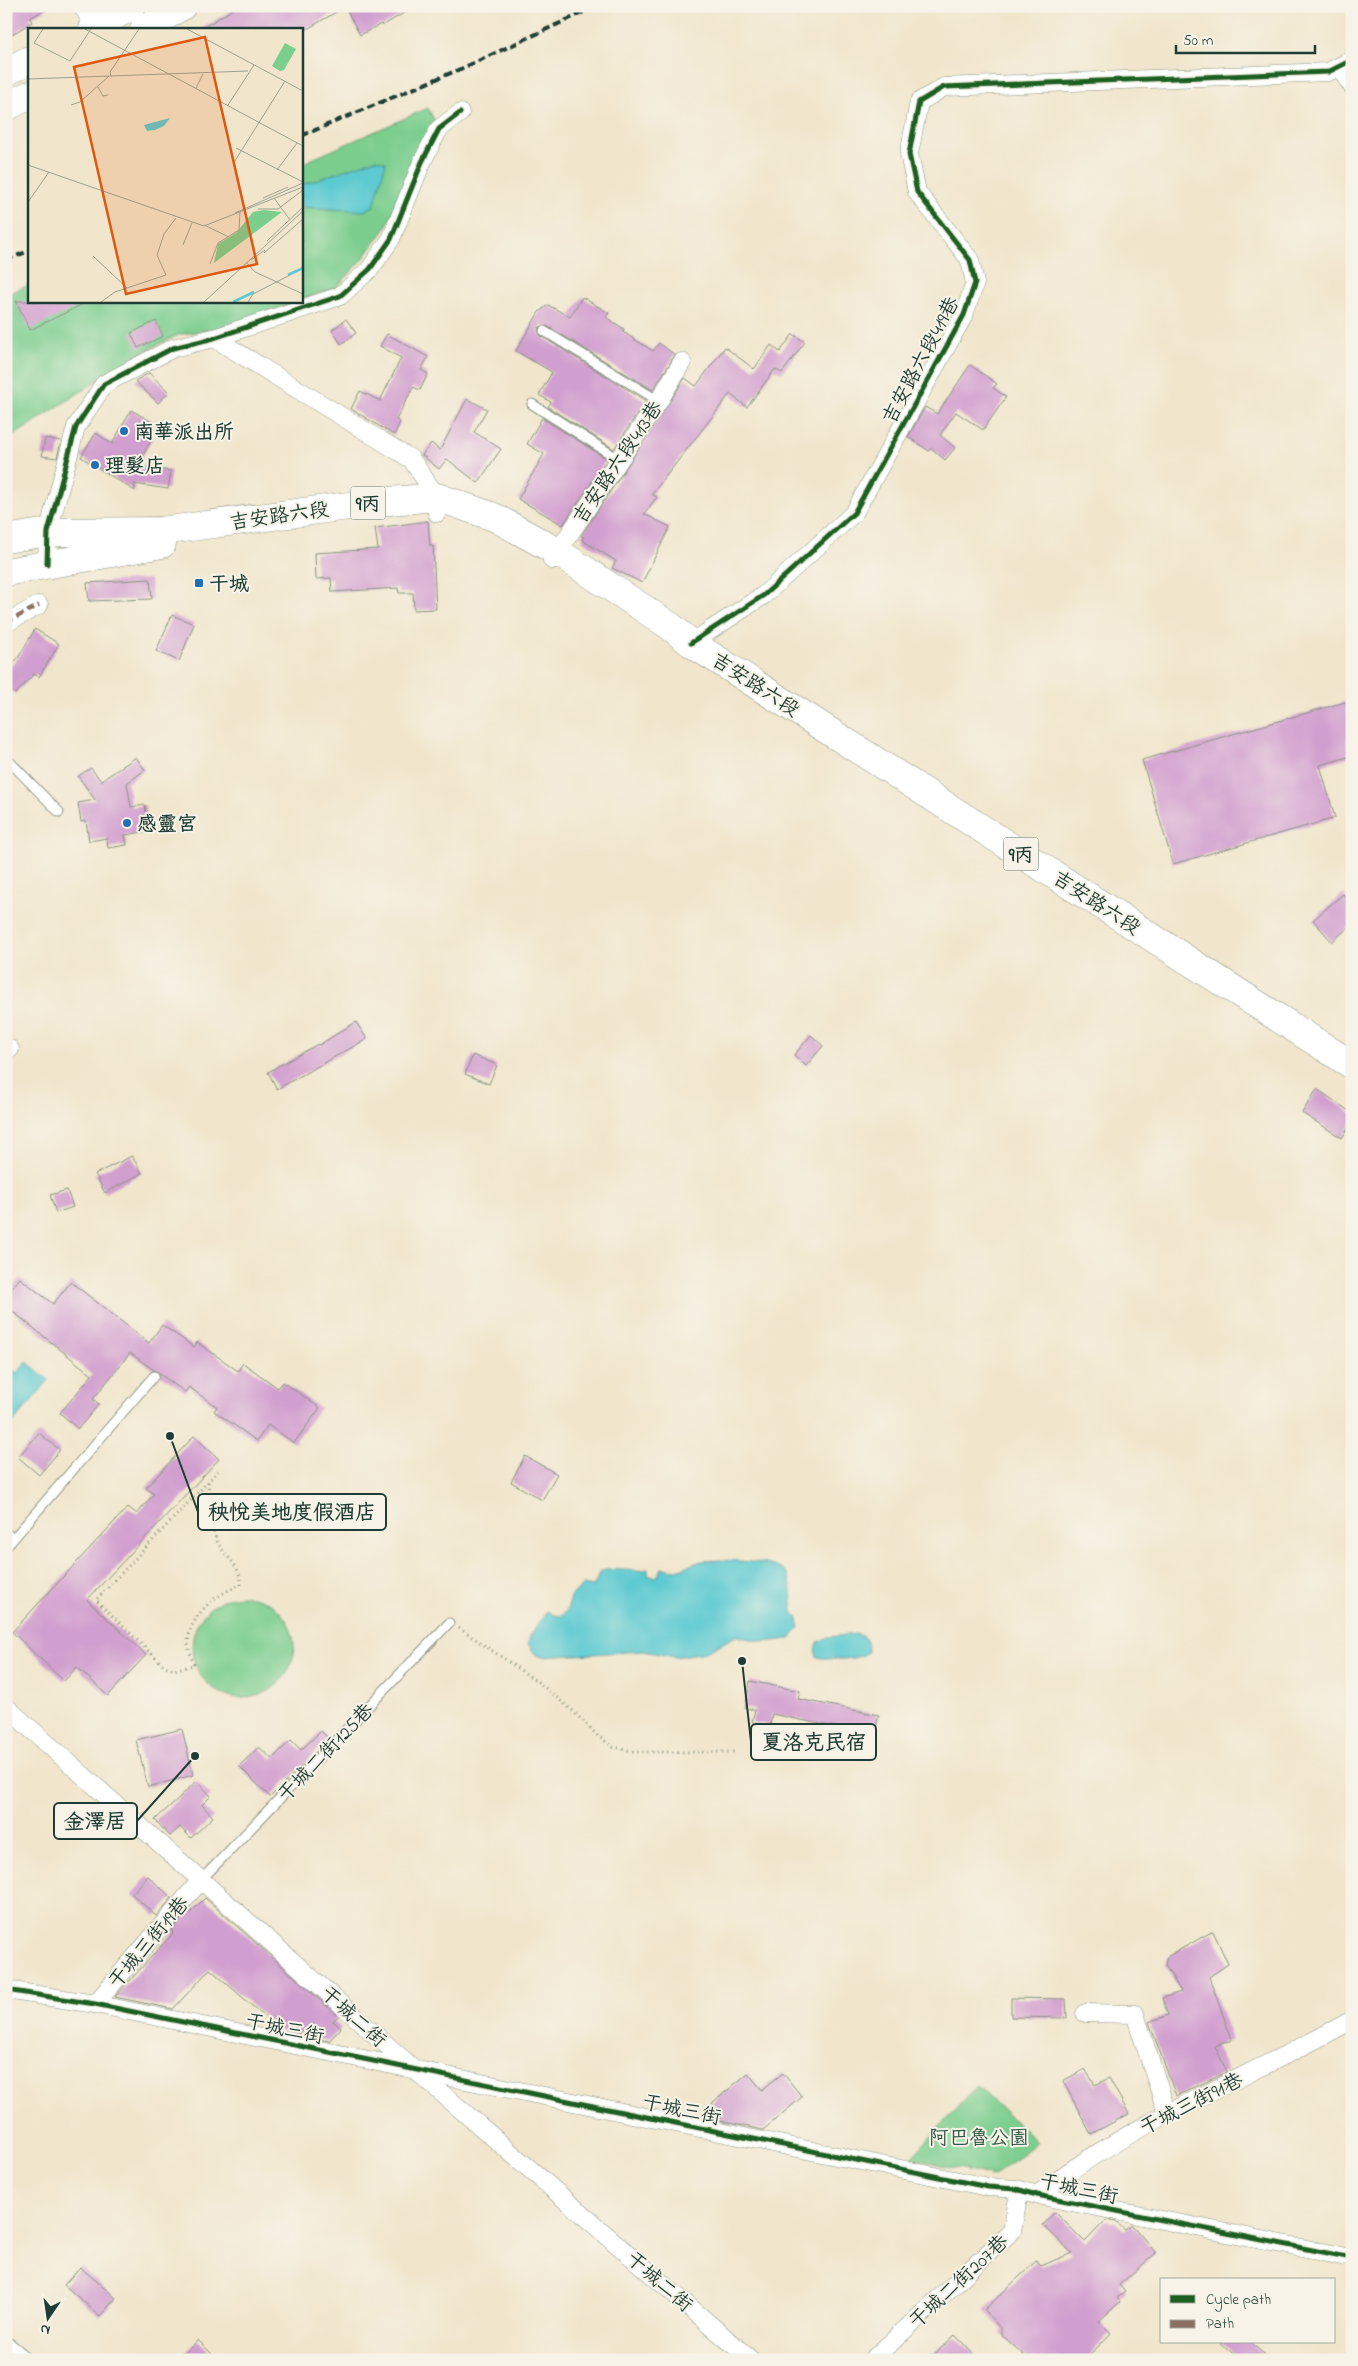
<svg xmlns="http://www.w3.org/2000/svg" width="1358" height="2366" viewBox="0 0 1358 2366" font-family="'Indie Flower','LXGW WenKai TC',sans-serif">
  <rect width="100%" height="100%" fill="#f7f3e8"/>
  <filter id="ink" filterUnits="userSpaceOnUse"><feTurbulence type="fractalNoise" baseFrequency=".02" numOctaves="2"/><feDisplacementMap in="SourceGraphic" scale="10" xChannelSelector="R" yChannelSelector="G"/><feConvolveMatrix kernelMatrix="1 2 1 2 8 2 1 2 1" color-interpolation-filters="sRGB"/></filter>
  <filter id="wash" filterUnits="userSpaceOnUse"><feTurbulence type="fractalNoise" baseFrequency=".0096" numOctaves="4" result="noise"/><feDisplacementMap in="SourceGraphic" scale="20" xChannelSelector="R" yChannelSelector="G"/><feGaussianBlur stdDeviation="1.12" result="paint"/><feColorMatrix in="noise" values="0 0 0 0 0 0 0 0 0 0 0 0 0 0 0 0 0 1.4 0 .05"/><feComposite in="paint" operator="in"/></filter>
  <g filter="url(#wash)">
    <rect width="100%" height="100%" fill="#f1e6cc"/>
    <!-- green -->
    <path fill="#7cce8f" stroke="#4e8662" d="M428,108L436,124L385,229L363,259L337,287L301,300V164Z
      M29,285V301H298L231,325L178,335L133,357L6,441V295Z
      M192 1647a51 51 0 1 1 102 0a51 51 0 1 1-102 0Z
      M977,2086L1037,2142L993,2177L911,2158Z"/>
    <!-- water -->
    <path fill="#5dcad1" stroke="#3e8482" d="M376,159L386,162L374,206L364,211L301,207V185Z
      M27,1362L49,1380L8,1429L6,1364L17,1373Z
      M721,1560C736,1561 782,1561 788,1576C793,1586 791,1602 793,1612L797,1616L800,1628L789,1639L764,1642L736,1636L706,1652L675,1657L643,1651L542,1657L535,1654L528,1644L530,1636L547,1611L554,1615L561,1616L567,1610L572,1595L584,1585L593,1587L601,1571C617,1567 632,1573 648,1569V1575L657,1577L661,1568L677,1570L701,1561Z
      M856,1634C867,1637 868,1641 868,1652C858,1661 830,1660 817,1657L815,1649L817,1643L828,1637Z"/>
    <g id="blocks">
      <!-- building -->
      <path fill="#d19fcf" d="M6,6H52L30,18L32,22L6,38Z
        M238,6H416L382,26L381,24L360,35L345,7L307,29H201Z
        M582,297L609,313L606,317L624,329L623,332L653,351L659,343L675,355L653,390L547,326L539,327L538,331L541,336L646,401L614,449L548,407L551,402L539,395L552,372L516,351L539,312L548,305L570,317Z
        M16,301H89L30,330Z
        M346,319L356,333L341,344L332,330Z
        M156,321L163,336L138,348L131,333Z
        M387,334L428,357L421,370L428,374L420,390L413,387L396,420L400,422L394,435L351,409L360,391L380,401L401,358L380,346Z
        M793,334L805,342L782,373L775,369L747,407L730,394L652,494L657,497L644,514L670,527L642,583L612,568L616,561L582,540L584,537L581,536L685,378L696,386L725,347L754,369L771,345L780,352Z
        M970,365L997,384L993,388L1006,397L983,430L956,412L940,435L955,448L945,460L931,448L929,451L908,437L925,407L937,414Z
        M149,373L169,392L158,403L135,381Z
        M467,399L487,409L474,432L501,449L478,483L447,459L439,469L422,455L431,443L440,450Z
        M131,410L154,423L148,434L153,437L137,466L171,471L168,489L134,484L135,491L81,457L96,433L112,444Z
        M542,418L607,459L563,525L518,499L544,454L527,444Z
        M45,438L61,441L57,458L42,456Z
        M428,521L430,546H433L436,609L414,610L413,593H399L398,588L332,592L331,578L316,579L315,553L378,549L375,528Z
        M150,579L152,599L89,601L87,583Z
        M172,615L194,624L179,661L156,651Z
        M35,629L59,644L39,677L34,674L15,694L6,686V671L18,658Z
        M1352,700V756L1320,765L1335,818L1173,864L1142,760Z
        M136,757L145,770L127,783L131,807L145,805L149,831L125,835L127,845L108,848L107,838L89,841L86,821L81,822L78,803L95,800L78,776L91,768L101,781Z
        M1343,894L1352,905V924L1332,942L1313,920Z
        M356,1022L367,1039L277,1089L268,1072L318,1044L319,1045Z
        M811,1035L823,1046L806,1066L794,1055Z
        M473,1055L497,1065L489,1084L465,1074Z
        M1317,1089L1352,1113V1122L1342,1138L1302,1113Z
        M132,1156L142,1173L105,1193L95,1174Z
        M67,1190L73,1207L56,1213L50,1195Z
        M20,1278L53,1304L71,1282L149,1343L162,1325L194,1347L197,1342L238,1371L243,1363L278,1388L283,1382L320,1408L294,1443L268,1425L257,1441L214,1411L217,1407L189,1387L185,1392L130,1353L93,1399L99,1404L78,1429L60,1413L92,1375L6,1306V1295Z
        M39,1433L60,1450L39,1475L18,1457Z
        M194,1436L219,1459L87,1600L146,1655L108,1696L77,1667L64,1681L12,1632L128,1507L137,1514L154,1494L146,1488Z
        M525,1456L557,1474L542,1500L511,1482Z
        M750,1681L800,1691L798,1699L879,1715L874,1735L772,1714L770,1726L752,1722L755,1710L745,1708Z
        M182,1729L193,1775L148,1787L136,1740Z
        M321,1731L329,1739L270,1797L239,1766L259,1747L272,1759L291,1740L301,1750Z
        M197,1781L211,1796L202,1805L213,1817L191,1838L180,1827L170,1836L155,1820Z
        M148,1876L172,1898L156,1916L132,1894Z
        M205,1898L338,2016L333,2021L341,2028L329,2041L313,2038L303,2029L297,2035L281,2031L210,1969L173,2009L115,1997L173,1933L172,1930L187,1912L189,1914Z
        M1213,1931L1228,1964L1209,1977L1232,2040L1215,2046L1227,2072L1176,2096L1149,2022L1168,2015L1162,1998L1181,1992L1165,1965L1167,1957Z
        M1011,1998L1066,1999L1067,2018L1011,2017Z
        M1085,2069L1095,2085L1109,2078L1129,2114L1091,2134L1063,2081Z
        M748,2073L762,2090L783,2073L802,2097L763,2130L720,2121L722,2115L712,2103Z
        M1055,2212L1085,2242L1106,2220L1116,2222L1125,2230L1132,2225L1156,2253L1119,2285L1125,2292L1117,2298L1120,2302L1099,2321L1111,2333L1085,2360H1029L1001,2334V2329L984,2310L1036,2261L1041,2266L1072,2253L1043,2225Z
        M80,2267L116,2298L100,2316L64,2285Z
        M955,2335L979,2360H928Z
        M198,2340L218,2360H178Z
        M1220,2342H1250L1271,2360H1240Z"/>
    </g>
  </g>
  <g filter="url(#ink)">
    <use href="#blocks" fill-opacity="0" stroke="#889280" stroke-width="1"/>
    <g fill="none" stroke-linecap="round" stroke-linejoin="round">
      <defs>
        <path id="lane" d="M544,331L659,401
          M532,404L620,460
          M6,758L59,812
          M6,1533L13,1539L6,1547
          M13,1539L154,1376
          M201,1880L449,1623"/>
        <path id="street" d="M82,6L97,29
          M1339,67L1352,86
          M214,338L411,459L437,497V513
          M552,560L659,401L682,362
          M47,564L48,532L76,427L104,384L173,348L214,338L340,296L370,269L391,239L422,162L439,129L460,113
          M6,623L39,605
          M691,643L764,595L854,513L964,315L975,283L970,260L917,192L909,154L919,102L944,87L1328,72L1352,60
          M6,1051L10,1049
          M6,1707L415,2070L751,2360
          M6,1990L95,2004L988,2187L1016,2189L1037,2195L1352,2258
          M95,2004L201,1880
          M1085,2013L1135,2014L1167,2113
          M1037,2195C1132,2121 1247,2079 1352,2020
          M872,2360L1012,2231L1019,2193L1016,2189"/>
        <path id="secondary" d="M6,2350L18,2360"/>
        <path id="primary" d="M93,29L131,6
          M144,29L182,6
          M6,72L29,60
          M6,107L29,95
          M6,539L48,532L161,531L378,502L437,497L494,517L556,551L670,626L691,643L1352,1065
          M6,572L162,544"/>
      </defs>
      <!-- lane casing -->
      <use href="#lane" stroke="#889280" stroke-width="11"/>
      <!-- street casing -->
      <use href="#street" stroke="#889280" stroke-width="19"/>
      <!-- secondary casing -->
      <use href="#secondary" stroke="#889280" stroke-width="27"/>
      <!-- primary casing -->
      <use href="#primary" stroke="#889280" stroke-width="29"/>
      <!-- path -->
      <path stroke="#889280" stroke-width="3" stroke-dasharray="1 4" stroke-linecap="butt" d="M208,1482C210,1501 209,1524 217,1541C226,1559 240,1563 241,1585C217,1593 190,1614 188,1642C188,1649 192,1658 194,1665L174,1670L163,1665L96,1600L208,1482L218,1471
        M459,1628L538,1682L573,1711L598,1736L613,1747L635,1752H737"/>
      <!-- lane -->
      <use href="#lane" stroke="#fff" stroke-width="9"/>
      <!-- street -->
      <use href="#street" stroke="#fff" stroke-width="18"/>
      <!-- secondary -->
      <use href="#secondary" stroke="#fff" stroke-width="25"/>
      <!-- primary -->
      <use href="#primary" stroke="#fff" stroke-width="28"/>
      <!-- rail -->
      <path stroke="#1f3d34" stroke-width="4" stroke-dasharray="8 4" stroke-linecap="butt" d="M301,136L465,67L597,6
        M6,260L29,251"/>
      <!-- quiet -->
      <path stroke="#8d6e63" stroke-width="4" stroke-dasharray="8 4" stroke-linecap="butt" d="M6,623L39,605"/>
      <defs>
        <path id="cycleway" d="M47,564L48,532L76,427L104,384L173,348L214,338L340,296L370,269L391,239L422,162L439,129L460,113
          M691,643L764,595L854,513L964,315L975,283L970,260L917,192L909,154L919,102L944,87L1328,72L1352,60
          M6,1990L95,2004L988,2187L1016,2189L1037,2195L1352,2258"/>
      </defs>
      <!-- cycleway casing -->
      <use href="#cycleway" stroke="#f7f3e8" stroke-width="8"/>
      <!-- cycleway -->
      <use href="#cycleway" stroke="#1b5e20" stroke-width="5"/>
    </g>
  </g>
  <!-- markers -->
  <g fill="#1f6fb2" stroke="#f7f3e8" stroke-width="2">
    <circle cx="124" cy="431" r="5"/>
    <circle cx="95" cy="465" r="5"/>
    <rect x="194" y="578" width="10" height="10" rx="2.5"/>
    <circle cx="127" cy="823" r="5"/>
  </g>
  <g text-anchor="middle" stroke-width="4" stroke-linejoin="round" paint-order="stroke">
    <!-- shield labels -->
    <g fill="#f7f3e8" stroke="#60746a" stroke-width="1">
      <rect x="350.5" y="486.5" width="35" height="33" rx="4"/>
      <rect x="1003.5" y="837.5" width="35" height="33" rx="4"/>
    </g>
    <g font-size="19" font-weight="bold" fill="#1f3d34">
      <text x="368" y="510">9丙</text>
      <text x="1021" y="861">9丙</text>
    </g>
    <!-- street labels -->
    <g font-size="20" fill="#1f3d34" stroke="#f7f3e8">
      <text transform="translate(920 360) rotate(-62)" y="7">吉安路六段419巷</text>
      <text transform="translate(617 462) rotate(-56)" y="7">吉安路六段413巷</text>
      <text transform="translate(279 515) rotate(-8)" y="7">吉安路六段</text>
      <text transform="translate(756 684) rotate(33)" y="7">吉安路六段</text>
      <text transform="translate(1097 902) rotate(33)" y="7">吉安路六段</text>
      <text transform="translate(325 1752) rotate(-46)" y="7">干城二街125巷</text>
      <text transform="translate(148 1942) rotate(-50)" y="7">干城三街19巷</text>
      <text transform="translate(354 2016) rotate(42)" y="7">干城二街</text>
      <text transform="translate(285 2028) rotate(12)" y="7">干城三街</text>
      <text transform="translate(1191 2103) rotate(-27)" y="7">干城三街91巷</text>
      <text transform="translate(682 2109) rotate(12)" y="7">干城三街</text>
      <text transform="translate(1079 2188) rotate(12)" y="7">干城三街</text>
      <text transform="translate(660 2281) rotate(41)" y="7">干城二街</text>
      <text transform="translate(958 2281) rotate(-43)" y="7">干城二街207巷</text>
    </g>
    <!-- poi labels -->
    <g font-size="20" font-weight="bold" fill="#1f3d34" stroke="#f7f3e8" text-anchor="start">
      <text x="134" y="438">南華派出所</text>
      <text x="105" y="472">理髮店</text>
      <text x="209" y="590">干城</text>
      <text x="137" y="830">感靈宮</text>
    </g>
    <!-- park labels -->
    <g font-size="20" fill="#325a46" stroke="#f7f3e8">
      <text x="979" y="2144">阿巴魯公園</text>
    </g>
  </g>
  <!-- overview -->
  <g transform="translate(28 28)">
    <rect width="275" height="275" fill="#f1e6cc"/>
    <path d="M257,15L268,21L256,42L252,43L244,38ZM236,182L254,184L186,235L190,216L208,205L225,184Z" fill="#7cce8f"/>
    <path d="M142,90L136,98L127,102L119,103L116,97Z" fill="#5dcad1"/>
    <path fill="none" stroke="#5dcad1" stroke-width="2.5" d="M260,247L275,240M205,274L226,264"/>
    <path fill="none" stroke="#9da28f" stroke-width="1" d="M15,1L6,15L42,33L63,1M57,1L275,118M159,1L275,63M83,48L82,44L111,1M0,51L220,43M70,59L75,68L80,67M168,60L175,46M43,77L52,74L81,48M200,77L226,37M208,120L275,154M205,136L257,53M0,137L176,198L275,159M249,142L269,115M235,170L260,159M246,170L262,192M230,181H250L275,162M0,182V174L21,144M207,185L275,155M176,197L201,209M239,213L275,179M155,217L164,195M236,225L275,191M65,228L99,260M223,232L237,222M218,234L227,244L275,266M182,236L190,215L211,202L212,184M73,274L87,264L138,247L129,227L136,206L148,190M176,274L275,183M220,274L225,266L262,247"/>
    <path fill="#de580e" fill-opacity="0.15" stroke="#de580e" stroke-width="2.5" d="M177,9L229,236L98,266L46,39Z"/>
    <rect width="275" height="275" fill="none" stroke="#1f3d34" stroke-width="2.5"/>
  </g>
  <!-- callouts -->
  <path fill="none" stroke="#1f3d34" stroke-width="2" d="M170 1436L198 1512M742 1661L751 1742M195 1756L137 1821"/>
  <g fill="#1f3d34" stroke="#f7f3e8" stroke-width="2">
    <circle cx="170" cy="1436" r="5"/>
    <circle cx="742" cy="1661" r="5"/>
    <circle cx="195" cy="1756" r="5"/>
  </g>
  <g fill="#f7f3e8" stroke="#1f3d34" stroke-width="2">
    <rect x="198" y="1494" width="188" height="36" rx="5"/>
    <rect x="751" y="1724" width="125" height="36" rx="5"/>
    <rect x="54" y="1803" width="83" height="36" rx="5"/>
  </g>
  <g font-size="21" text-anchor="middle" font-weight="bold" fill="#1f3d34">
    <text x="292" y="1519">秧悦美地度假酒店</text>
    <text x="814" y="1749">夏洛克民宿</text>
    <text x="95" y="1828">金澤居</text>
  </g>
  <!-- margin -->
  <rect width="1358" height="2366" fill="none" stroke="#f7f3e8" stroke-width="25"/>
  <!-- legend -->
  <rect x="1160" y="2278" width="175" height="65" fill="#f7f3e8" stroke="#a1aaa0"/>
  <rect x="1170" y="2295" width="25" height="8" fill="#1b5e20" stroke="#a1aaa0"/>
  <text x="1206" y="2304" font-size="15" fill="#1f3d34">Cycle path</text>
  <rect x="1170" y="2320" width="25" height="8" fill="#8d6e63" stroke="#a1aaa0"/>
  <text x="1206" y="2328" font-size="15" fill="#1f3d34">Path</text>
  <!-- north arrow -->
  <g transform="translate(48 2318) rotate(193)" stroke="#f7f3e8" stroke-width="4" paint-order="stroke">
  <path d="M0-4L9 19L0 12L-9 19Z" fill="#1f3d34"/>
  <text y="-8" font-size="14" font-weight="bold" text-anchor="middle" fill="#1f3d34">N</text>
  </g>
  <!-- scale -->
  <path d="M1176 45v8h139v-8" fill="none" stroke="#1f3d34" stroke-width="2.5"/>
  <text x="1183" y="45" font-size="15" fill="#1f3d34" stroke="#f7f3e8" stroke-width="4" paint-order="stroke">50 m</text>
</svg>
